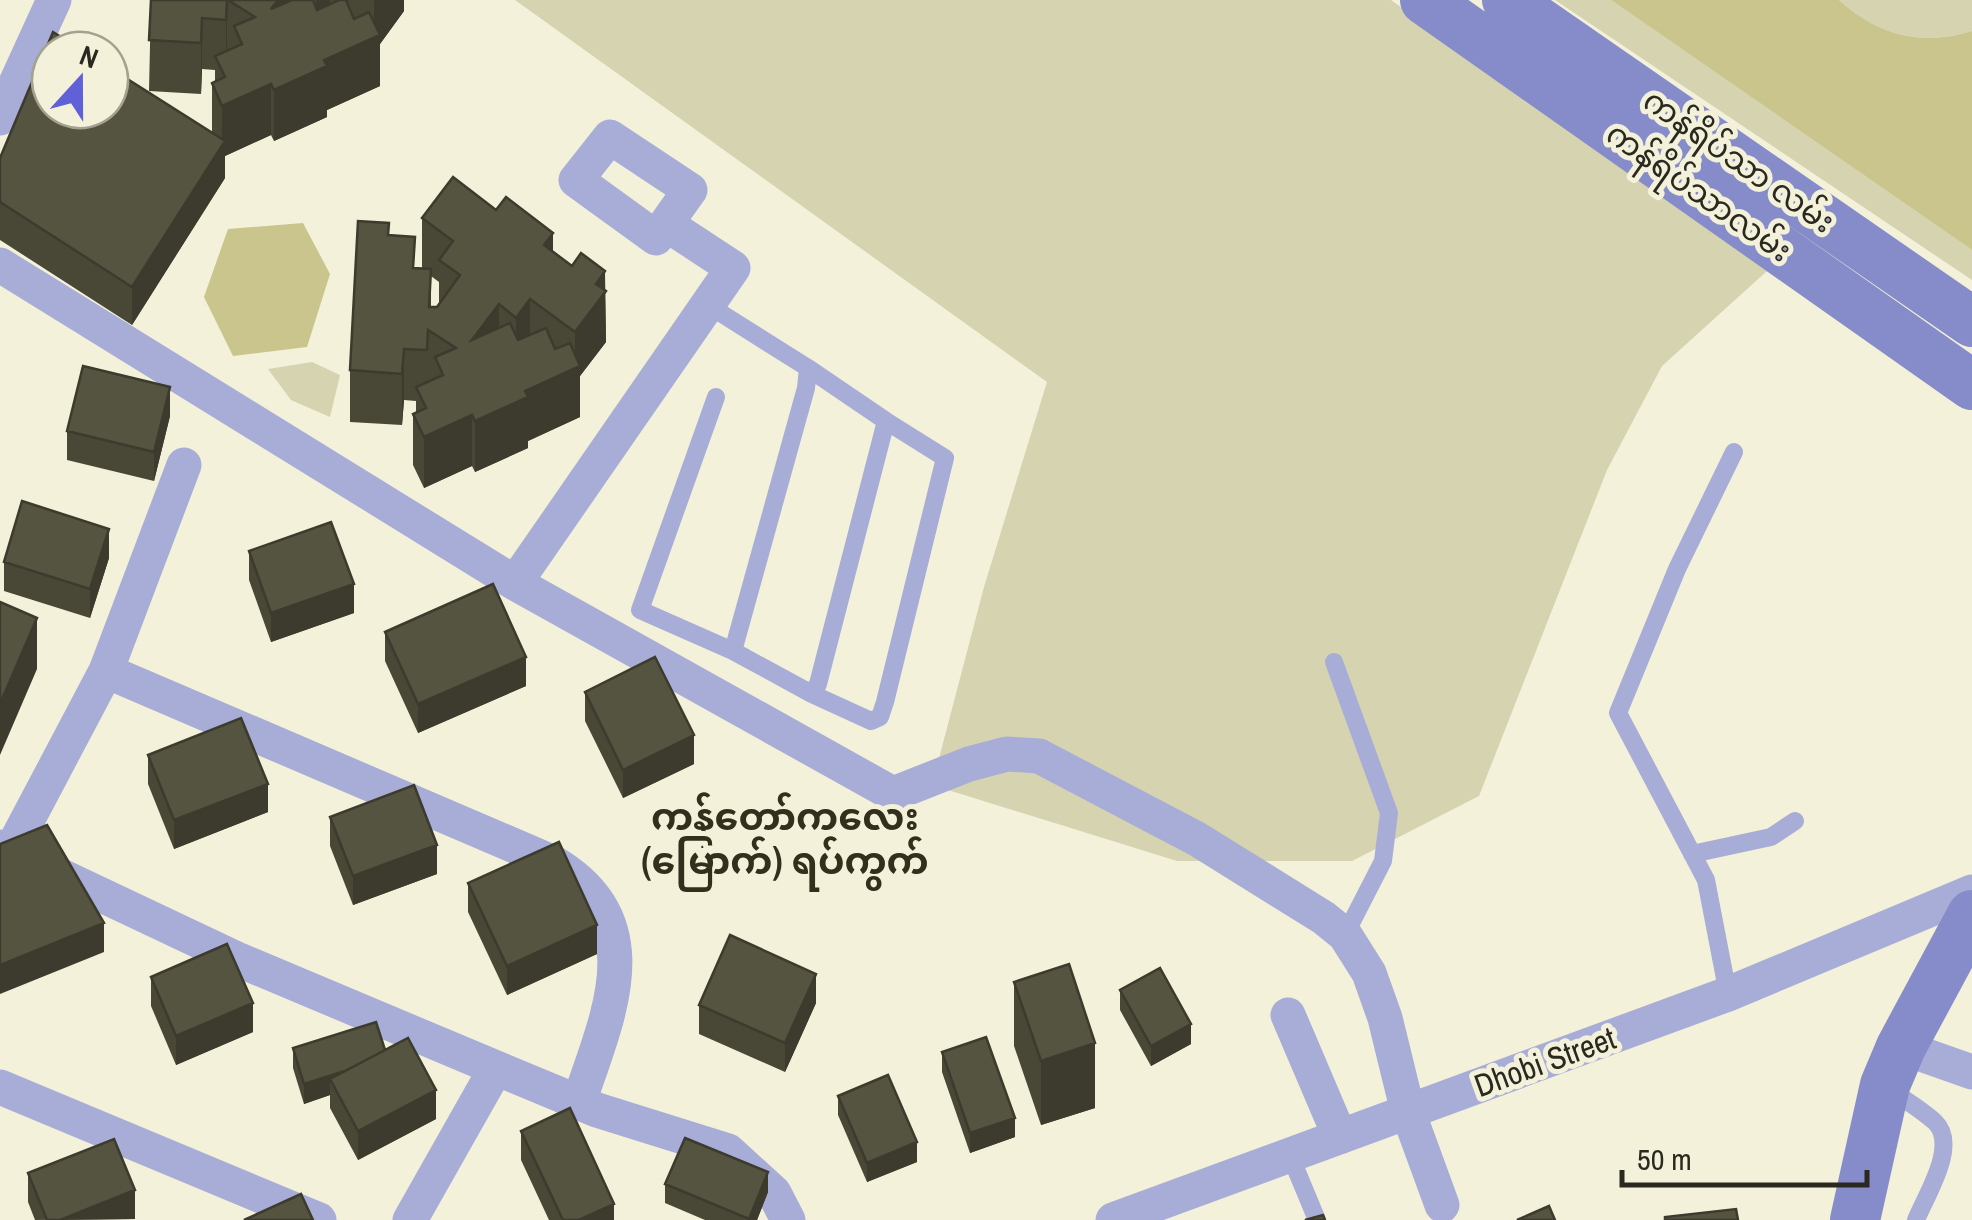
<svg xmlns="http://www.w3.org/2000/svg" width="1972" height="1220" viewBox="0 0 1972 1220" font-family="'Archivo Narrow','Noto Sans Myanmar',sans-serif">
  <rect width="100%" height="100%" fill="#f3f1d9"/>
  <!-- green -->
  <path fill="#d5d3b0" d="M515,0H1391L1767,271L1662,366L1607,470L1479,796L1352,861H1177L932,785L984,587L1047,382Z
    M1555,0H1611L1972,250V280Z
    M1839,0H1972V31C1921,47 1878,35 1839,0Z
    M312,362L340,375L330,417L291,400L268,369Z"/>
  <!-- water -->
  <path fill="#cac58d" d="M1611,0H1839C1878,35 1921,47 1972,31V250Z
    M303,223L330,274L307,347L233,356L204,297L228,229Z"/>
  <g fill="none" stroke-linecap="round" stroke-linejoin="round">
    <!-- service -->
    <path stroke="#a8add8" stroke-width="18" d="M708,305L808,368L806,388L733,651L640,610L716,397
      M733,651L812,694L818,684L886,421L808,368
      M1334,662L1389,813L1383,861L1345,935
      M812,694L871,721L880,717L885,702L945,458L886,421
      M1692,854L1771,837L1795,821
      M1728,994L1706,880L1618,713L1677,569L1734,452
      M1888,1088C1903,1099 1921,1109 1935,1122C1959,1145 1926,1195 1916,1220
      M1290,1155L1317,1220"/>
    <!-- minor -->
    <path stroke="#a8add8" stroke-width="35" d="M0,118L54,0
      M610,137L690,190L656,238L576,180Z
      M0,265L515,583L893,794L969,764L1007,754L1039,756L1197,839L1324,918L1345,935L1369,973L1385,1018L1408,1112L1442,1205
      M515,583L733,268L666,224
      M106,671L552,862C654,921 608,1015 579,1102
      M0,847L239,960L496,1068L597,1110L728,1151L774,1193L788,1220
      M11,851L106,671L184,465
      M1288,1015L1340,1137
      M1901,1047L1972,1072
      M0,1087L319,1220
      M410,1220L496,1068
      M1113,1220L1728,994L1972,892"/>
    <!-- secondary -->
    <path stroke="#868cca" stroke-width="50" d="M1425,0L1972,385
      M1507,0L1972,322
      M1855,1220L1885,1085L1901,1047L1972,915"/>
  </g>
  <!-- wall -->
  <path fill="#494837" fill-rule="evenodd" d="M151,0H404V11L380,44V86L327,110V117L274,141L271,135L225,156V178L132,325L0,240V158L212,132V83L215,82V70L202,69L201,94L149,91Z
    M422,218L553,252L605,290L606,342L580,376V417L528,441V448L475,472L472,466L424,488L413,465V414L416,412V401L404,400L402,425L350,422V370L389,236L415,268L422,269ZM431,276L439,282V303L437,307H431Z
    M170,416L154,481L67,460V431Z
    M249,551L354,613L271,642L249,580Z
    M109,558L90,618L4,591V562Z
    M385,632L526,686L418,733L385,661Z
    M585,692L694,764L623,798L585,721Z
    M148,755L268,812L174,849L148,784Z
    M330,817L437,874L353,905L330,846Z
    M468,883L597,954L507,995L468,912Z
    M151,977L253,1032L176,1065L151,1006Z
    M1014,982L1095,1108L1041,1125L1014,1046Z
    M1120,990L1191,1044L1151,1066L1120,1010Z
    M816,1003L785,1072L699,1034V1005Z
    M293,1048L385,1050L436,1119L358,1160L330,1108V1095L304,1104L293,1068Z
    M942,1052L1015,1137L970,1153L942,1072Z
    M838,1096L917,1162L867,1182L838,1115Z
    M521,1131L614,1220H549L521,1160Z
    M28,1173L135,1219L35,1220L28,1202Z
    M665,1184L768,1192L757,1220H705L665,1203Z"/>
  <!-- shaded-wall -->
  <path fill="#3c3b2d" d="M227,0V50L226,71V20Z
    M278,0H297L271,9Z
    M316,0H330V19L316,38Z
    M374,0H404V11L380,44V86L327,110V117L274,141V90L324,60L374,38Z
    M202,18V69L201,94V43Z
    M271,84V135L225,156V178L132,325V287L222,145V106Z
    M553,233V284L544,245Z
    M605,271L606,342L580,376V417L528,441V448L475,472V421L525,391L575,368V332L596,284Z
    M530,299V350L516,369V318Z
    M499,304V355L472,340Z
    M404,349V400L402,425V374Z
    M170,387V416L154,481V452Z
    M472,415V466L424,488V437Z
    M109,529V558L90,618V589Z
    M354,584V613L271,642V613Z
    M37,618V669L0,755V704Z
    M526,657V686L418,733V704Z
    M694,735V764L623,798V770Z
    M268,784V812L174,849V820Z
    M437,845V874L353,905V876Z
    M104,923V952L0,994V965Z
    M597,925V954L507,995V966Z
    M816,974V1003L785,1072V1043Z
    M253,1003V1032L176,1065V1036Z
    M1191,1024V1044L1151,1066V1046Z
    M1095,1043V1108L1041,1125V1061Z
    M388,1057L330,1079V1095L304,1104V1084Z
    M436,1090V1119L358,1160V1131Z
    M1015,1118V1137L970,1153V1133Z
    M917,1142V1162L867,1182V1163Z
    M768,1172V1192L757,1220H749Z
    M135,1190V1219L60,1220Z
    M614,1204V1220H579Z"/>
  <!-- building -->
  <path fill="#555440" stroke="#3c3b2d" stroke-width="2.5" d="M151,0H227L226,20L202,18L201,43L149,40Z
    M228,0H278L271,9L292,0H313L317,10L339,0H346L354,19L369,12L380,35L324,60L327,66L274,90L271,84L222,106L212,83L225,77L215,56L242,44L234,26L255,17Z
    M53,32L82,50H50V110H110V68L225,141L132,287L0,202V158Z
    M453,177L496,210L506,197L553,233L544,245L572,266L581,253L605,271L596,284L606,291L575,332L530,299L516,318L499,304L472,340L510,323L518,340L546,328L555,349L570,343L580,366L525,391L528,397L475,421L472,415L424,437L413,414L426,408L416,387L443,375L435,357L456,348L428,330L427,350L404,349L402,374L350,370L358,221L389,223L388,235L415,237L413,268L431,269L429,307H437L460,275L439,260L453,241L422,218Z
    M83,366L170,387L154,452L67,431Z
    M22,501L109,529L90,589L4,562Z
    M331,522L354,584L271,613L249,551Z
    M493,584L526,657L418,704L385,632Z
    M0,602L37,618L0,704Z
    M655,657L694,735L623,770L585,692Z
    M241,718L268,784L174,820L148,755Z
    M414,785L437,845L353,876L330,817Z
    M47,825L104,923L0,965V844Z
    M559,842L597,925L507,966L468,883Z
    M730,935L816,974L785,1043L699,1005Z
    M227,944L253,1003L176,1036L151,977Z
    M1069,964L1095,1043L1041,1061L1014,982Z
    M1160,968L1191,1024L1151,1046L1120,990Z
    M376,1022L385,1050L345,1071L304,1084L293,1048Z
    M986,1037L1015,1118L970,1133L942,1052Z
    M408,1038L436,1090L358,1131L330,1079Z
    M888,1075L917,1142L867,1163L838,1096Z
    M570,1108L614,1204L579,1220H563L521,1131Z
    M685,1138L768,1172L749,1219L665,1184Z
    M114,1139L135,1190L60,1220H47L28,1173Z
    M301,1194L313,1220H244Z
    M1549,1206L1555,1220H1517Z
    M1736,1209L1738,1220H1665V1217Z
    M1323,1215L1325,1220H1305Z"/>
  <g text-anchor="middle" stroke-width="10" stroke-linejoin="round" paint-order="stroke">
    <!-- street labels -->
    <g font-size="32" fill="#2a2920" stroke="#f3f1d9">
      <text transform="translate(1739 161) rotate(35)" y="11">ကန်ရိပ်သာ လမ်း</text>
      <text transform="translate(1699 192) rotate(35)" y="11">ကန်ရိပ်သာလမ်း</text>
      <text transform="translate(1545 1062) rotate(-20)" y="11">Dhobi Street</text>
    </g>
    <!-- quarter labels -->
    <g font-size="38" font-weight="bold" fill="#32301d" stroke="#f3f1d9">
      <text x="785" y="830">ကန်တော်ကလေး<tspan x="785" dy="44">(မြောက်) ရပ်ကွက်</tspan></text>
    </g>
  </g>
  <!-- north arrow -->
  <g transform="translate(80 80) rotate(21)"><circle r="48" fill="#f3f1d9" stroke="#a3a18f" stroke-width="2.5"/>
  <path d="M0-8L18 38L0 25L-18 38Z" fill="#6060d8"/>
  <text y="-15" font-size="28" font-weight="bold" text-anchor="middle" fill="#2a2920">N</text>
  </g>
  <!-- scale -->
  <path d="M1622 1170v15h245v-15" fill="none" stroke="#2a2920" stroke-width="5"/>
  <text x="1637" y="1170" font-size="30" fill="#2a2920" stroke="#f3f1d9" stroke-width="8" paint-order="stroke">50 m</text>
</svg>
